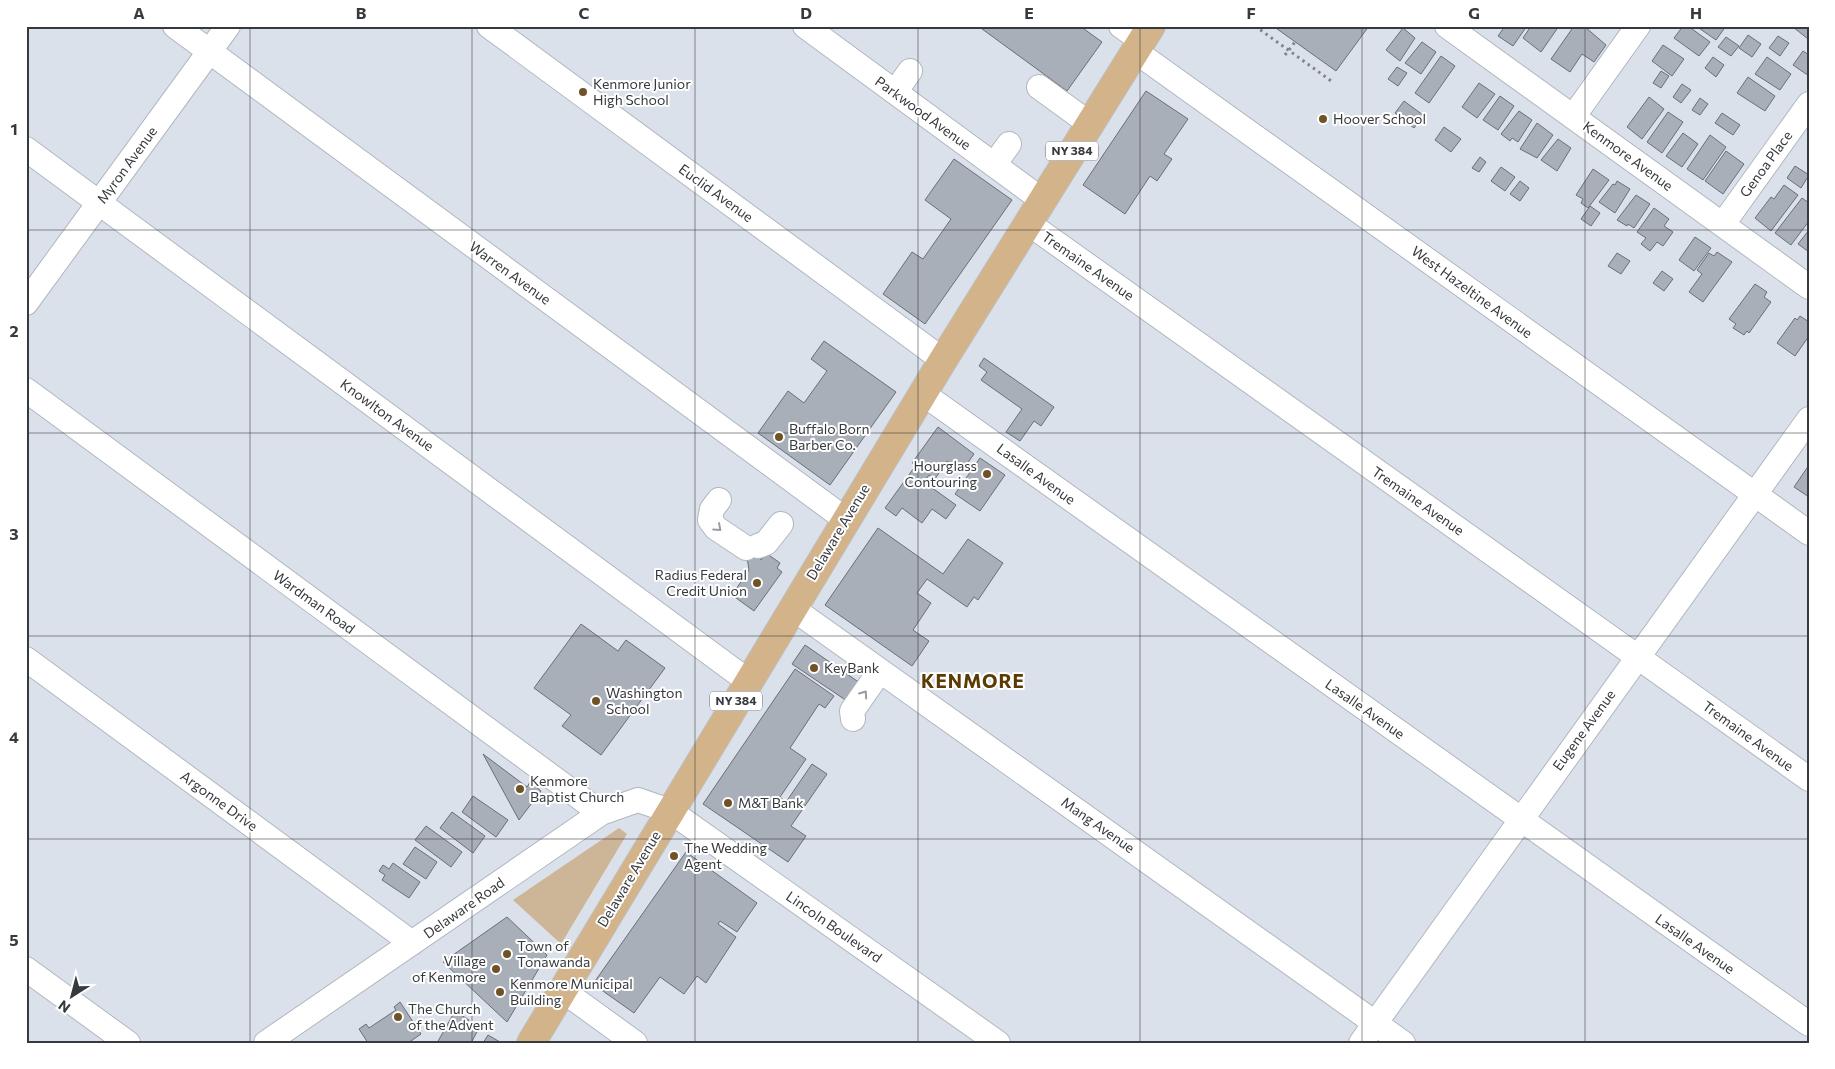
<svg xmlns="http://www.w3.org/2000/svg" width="1835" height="1069" viewBox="0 0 1835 1069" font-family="Commissioner,sans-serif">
  <rect width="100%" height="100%" fill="#dae1ea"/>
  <!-- green -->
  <path fill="#cdb597" d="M619,828L627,834L561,944L513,900Z"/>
  <!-- building -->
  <path fill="#a8afb8" stroke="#696f78" d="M978,26H1080L1102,42L1067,91Z
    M1273,26H1333L1336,28L1337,26H1369L1336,71Z
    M1505,26H1527L1513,46L1498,36Z
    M1531,26H1559L1541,52L1523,38Z
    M1574,26H1584L1606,45L1594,62L1582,54L1570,72L1551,59Z
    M1683,26H1688L1710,42L1699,56L1674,38Z
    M1696,26H1726L1716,40Z
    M1809,26L1808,39L1793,27L1794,26Z
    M1403,28L1415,38L1400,61L1386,50Z
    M1748,35L1761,44L1752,57L1739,48Z
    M1778,36L1789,43L1780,56L1769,48Z
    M1726,37L1739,46L1731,56L1718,47Z
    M1422,42L1436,52L1421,74L1405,63Z
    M1663,45L1684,59L1672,76L1652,61Z
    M1803,51L1809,55V76L1793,65Z
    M1441,56L1455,66L1429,103L1415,93Z
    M1713,57L1724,65L1716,77L1705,68Z
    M1767,57L1791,74L1780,90L1755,74Z
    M1397,67L1407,73L1398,86L1388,79Z
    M1661,71L1669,76L1661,88L1653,83Z
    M1748,77L1775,96L1765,111L1737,93Z
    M1479,83L1495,94L1477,118L1462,107Z
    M1682,84L1691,90L1681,103L1673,97Z
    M1146,91L1188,119L1164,154L1172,159L1157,181L1150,176L1125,214L1083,185Z
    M1500,96L1514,106L1498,130L1483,120Z
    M1649,97L1664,109L1642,139L1627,127Z
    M1700,98L1708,104L1700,115L1692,110Z
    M1404,101L1423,115L1414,128L1395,113Z
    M1519,111L1532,120L1518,142L1512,138L1510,141L1501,134Z
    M1668,112L1683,122L1662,153L1647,142Z
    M1722,113L1740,125L1733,135L1715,123Z
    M1537,123L1553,135L1537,158L1520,149Z
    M1444,127L1461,139L1451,152L1435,140Z
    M1683,133L1698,144L1682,167L1666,156Z
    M1710,135L1726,147L1703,180L1687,169Z
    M1558,139L1571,148L1557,171L1541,160Z
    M1726,151L1744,164L1723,194L1705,181Z
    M1480,157L1486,162L1479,172L1472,168Z
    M954,159L1012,200L925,324L883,294L912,252L923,259L951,219L925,200Z
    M1795,166L1809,175L1801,188L1787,178Z
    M1501,167L1515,177L1505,191L1491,181Z
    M1593,169L1609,180L1588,208L1581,203L1583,199L1576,195Z
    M1520,181L1529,188L1520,201L1510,194Z
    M1617,181L1630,189L1615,213L1599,202L1613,184L1615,185Z
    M1784,185L1798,195L1771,231L1755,218L1771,197L1774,199Z
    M1636,195L1650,204L1634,228L1628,224L1627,226L1617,220Z
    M1802,198L1809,203V221L1791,245L1775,233Z
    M1590,206L1600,213L1591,226L1581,219Z
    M1654,208L1669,219L1664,226L1673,232L1663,246L1657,242L1650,251L1641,244L1646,238L1637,232Z
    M1809,230V252L1798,244Z
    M1695,237L1711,248L1694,271L1679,260Z
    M1717,252L1732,262L1703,302L1689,292L1702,274L1697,270L1709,253L1714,256Z
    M1617,253L1630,261L1621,274L1608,266Z
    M1662,271L1673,279L1664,291L1653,283Z
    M1755,284L1767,292L1764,297L1771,302L1749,333L1747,331L1744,335L1733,328L1736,324L1729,319Z
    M1800,316L1809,322V336L1795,356L1777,343L1795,318L1797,320Z
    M824,341L896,392L830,485L758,433L788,391L804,403L827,371L811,359Z
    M984,358L1054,407L1041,426L1034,421L1020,441L1006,432L1022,409L981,380L987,372L979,366Z
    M938,427L974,454L962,471L947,461L935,479L929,475L924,482L956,505L946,519L932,509L922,523L902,508L896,516L885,508L916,465L912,463Z
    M980,458L1005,475L980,511L955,494Z
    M1809,465V497L1794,487Z
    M878,528L943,574L968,539L1003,563L978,600L974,597L967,607L927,579L917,593L931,603L913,630L929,641L912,666L825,605Z
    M756,536L761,560L766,553L780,563L777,568L782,572L754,611L732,595L749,570L744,538Z
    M581,624L618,651L626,640L665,668L601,755L562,726L571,715L534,688Z
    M805,645L860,683L847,701L792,664Z
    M795,669L834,696L825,708L819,704L790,748L806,759L780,797L786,802L812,764L827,774L791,826L806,836L788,862L703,804Z
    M483,754L527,787L530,782L541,791L519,820Z
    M473,796L508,820L496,837L462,812Z
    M452,812L485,836L473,853L440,828Z
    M426,826L462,852L451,867L415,840Z
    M415,847L437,862L426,879L403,864Z
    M686,852L757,903L737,932L720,921L718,924L736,937L706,983L697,976L684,994L660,977L634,1013L593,984Z
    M393,863L420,882L409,898L382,880L385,875L379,871L383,865L389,869Z
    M507,917L547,955L507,1022L443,962Z
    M400,1002L421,1034L408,1043H368L359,1029L366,1024L369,1028L396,1010L394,1007Z
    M455,1011L469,1020L467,1023L478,1030L471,1043H437Z
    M488,1035L500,1042V1043H483Z"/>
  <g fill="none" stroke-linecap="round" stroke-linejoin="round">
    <defs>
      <path id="minor" d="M175,26L845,519
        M489,26L943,360
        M805,26L1042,200
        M1121,26L1142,41
        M1447,26L1809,287
        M1135,51L1809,533
        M1039,87L1090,124
        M895,92L910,71
        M1573,117L1638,26
        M26,149L748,681
        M994,165L1009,144
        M1028,223L1809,779
        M1723,224L1809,104
        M26,303L228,26
        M26,390L601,813
        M922,393L1809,1024
        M719,500L712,509L710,520L716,528L746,548
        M758,546L766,543L781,524
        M792,608L1403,1043
        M26,659L412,943
        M853,719L852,711L880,671
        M26,969L128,1043
        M562,990L635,1043
        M266,1043L601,813L638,800L670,811L998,1043
        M1361,1043L1809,419"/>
      <path id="major" d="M531,1043L943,360L1151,26"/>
    </defs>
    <!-- minor casing -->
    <use href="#minor" stroke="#b0b7c0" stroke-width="26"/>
    <!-- major casing -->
    <use href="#major" stroke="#bfc0c1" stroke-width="30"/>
    <!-- path -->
    <path stroke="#80858b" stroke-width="3" stroke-dasharray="2.5 4" stroke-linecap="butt" d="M1255,26L1334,83
      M1285,55L1295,42"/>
    <!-- minor -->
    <use href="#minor" stroke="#fff" stroke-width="24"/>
    <!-- major -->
    <use href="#major" stroke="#d3b389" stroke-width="28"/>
  </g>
  <!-- one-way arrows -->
  <defs><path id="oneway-chevron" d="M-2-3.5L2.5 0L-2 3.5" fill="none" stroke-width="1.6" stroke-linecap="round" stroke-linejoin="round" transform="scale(1.25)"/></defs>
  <g stroke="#9a9c9e">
    <use href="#oneway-chevron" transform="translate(718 528) rotate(42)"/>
    <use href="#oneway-chevron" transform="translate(864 694) rotate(-55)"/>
  </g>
  <!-- grid -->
  <path fill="none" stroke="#36393d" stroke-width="1" stroke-opacity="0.55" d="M250,26V1043M472,26V1043M695,26V1043M918,26V1043M1140,26V1043M1362,26V1043M1585,26V1043M26,230H1809M26,433H1809M26,636H1809M26,839H1809"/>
  <!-- markers -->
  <g fill="#715127" stroke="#fff" stroke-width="2">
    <circle cx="583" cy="92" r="5"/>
    <circle cx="1323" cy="119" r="5"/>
    <circle cx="779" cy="437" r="5"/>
    <circle cx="987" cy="474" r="5"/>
    <circle cx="757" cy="583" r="5"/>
    <circle cx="814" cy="668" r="5"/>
    <circle cx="596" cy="701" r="5"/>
    <circle cx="520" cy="789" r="5"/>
    <circle cx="728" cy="803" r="5"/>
    <circle cx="674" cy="856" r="5"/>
    <circle cx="507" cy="954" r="5"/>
    <circle cx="496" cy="969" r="5"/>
    <circle cx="500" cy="992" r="5"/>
    <circle cx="398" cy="1017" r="5"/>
  </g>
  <g text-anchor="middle" stroke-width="4" stroke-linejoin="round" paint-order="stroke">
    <!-- shield labels -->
    <g fill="#fff" stroke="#727477" stroke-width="1">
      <rect x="1046" y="141.5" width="52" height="19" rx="4"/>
      <rect x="710" y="691.5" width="52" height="19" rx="4"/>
    </g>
    <g font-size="12" font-weight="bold" fill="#36393d">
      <text x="1072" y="155">NY 384</text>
      <text x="736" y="705">NY 384</text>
    </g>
    <!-- poi labels -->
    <g font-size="14" fill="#36393d" stroke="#fff" text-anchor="start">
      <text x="593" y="89">Kenmore Junior<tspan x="593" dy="16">High School</tspan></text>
      <text x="1333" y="124">Hoover School</text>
      <text x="789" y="434">Buffalo Born<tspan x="789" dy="16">Barber Co.</tspan></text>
      <text x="977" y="471" text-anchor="end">Hourglass<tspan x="977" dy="16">Contouring</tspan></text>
      <text x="747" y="580" text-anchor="end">Radius Federal<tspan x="747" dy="16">Credit Union</tspan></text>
      <text x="824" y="673">KeyBank</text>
      <text x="606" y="698">Washington<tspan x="606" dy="16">School</tspan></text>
      <text x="530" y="786">Kenmore<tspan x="530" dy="16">Baptist Church</tspan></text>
      <text x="738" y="808">M&amp;T Bank</text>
      <text x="684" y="853">The Wedding<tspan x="684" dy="16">Agent</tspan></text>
      <text x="517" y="951">Town of<tspan x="517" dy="16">Tonawanda</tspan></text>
      <text x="486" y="966" text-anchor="end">Village<tspan x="486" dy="16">of Kenmore</tspan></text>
      <text x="510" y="989">Kenmore Municipal<tspan x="510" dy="16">Building</tspan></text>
      <text x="408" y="1014">The Church<tspan x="408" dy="16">of the Advent</tspan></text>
    </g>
    <!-- street labels -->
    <g font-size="14" fill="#36393d" stroke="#fff">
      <text transform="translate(923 113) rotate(36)" y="5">Parkwood Avenue</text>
      <text transform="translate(1628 156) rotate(36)" y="5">Kenmore Avenue</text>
      <text transform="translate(1766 164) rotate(-54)" y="5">Genoa Place</text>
      <text transform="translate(127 165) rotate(-54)" y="5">Myron Avenue</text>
      <text transform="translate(716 193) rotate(36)" y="5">Euclid Avenue</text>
      <text transform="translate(1088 266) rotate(35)" y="5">Tremaine Avenue</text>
      <text transform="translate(510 273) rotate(36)" y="5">Warren Avenue</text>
      <text transform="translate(1472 292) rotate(36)" y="5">West Hazeltine Avenue</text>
      <text transform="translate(387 415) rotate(36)" y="5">Knowlton Avenue</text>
      <text transform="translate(1036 474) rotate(36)" y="5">Lasalle Avenue</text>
      <text transform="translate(1418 501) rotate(35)" y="5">Tremaine Avenue</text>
      <text transform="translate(838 532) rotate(-59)" y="5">Delaware Avenue</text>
      <text transform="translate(314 602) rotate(36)" y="5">Wardman Road</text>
      <text transform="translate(1365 709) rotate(35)" y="5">Lasalle Avenue</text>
      <text transform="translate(1584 730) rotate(-54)" y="5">Eugene Avenue</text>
      <text transform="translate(1748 736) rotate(36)" y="5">Tremaine Avenue</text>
      <text transform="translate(219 801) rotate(36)" y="5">Argonne Drive</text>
      <text transform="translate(1098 825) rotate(35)" y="5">Mang Avenue</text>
      <text transform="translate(629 879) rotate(-59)" y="5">Delaware Avenue</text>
      <text transform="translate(464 908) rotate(-35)" y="5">Delaware Road</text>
      <text transform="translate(834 927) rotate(35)" y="5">Lincoln Boulevard</text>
      <text transform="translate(1695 944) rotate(35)" y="5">Lasalle Avenue</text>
    </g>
    <!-- district labels -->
    <g font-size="19" font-weight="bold" letter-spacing="1" fill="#5c3a03" stroke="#fff">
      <text x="973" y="688">KENMORE</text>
    </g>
  </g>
  <!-- border -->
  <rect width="1835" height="1069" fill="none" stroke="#ffffff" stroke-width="55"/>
  <!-- north arrow -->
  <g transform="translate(72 996) rotate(216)" stroke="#ffffff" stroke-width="4" paint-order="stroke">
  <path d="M0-4L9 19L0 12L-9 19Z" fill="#36393d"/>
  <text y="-8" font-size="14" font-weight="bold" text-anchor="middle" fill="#36393d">N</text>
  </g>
  <rect x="28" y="28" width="1780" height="1014" fill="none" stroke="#36393d" stroke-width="2"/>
  <g font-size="16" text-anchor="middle" font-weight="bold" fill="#36393d">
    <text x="139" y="19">A</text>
    <text x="361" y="19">B</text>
    <text x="584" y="19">C</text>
    <text x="806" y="19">D</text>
    <text x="1029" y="19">E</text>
    <text x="1251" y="19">F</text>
    <text x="1474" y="19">G</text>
    <text x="1696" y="19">H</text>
    <text x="14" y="135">1</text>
    <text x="14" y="337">2</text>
    <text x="14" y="540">3</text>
    <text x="14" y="743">4</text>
    <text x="14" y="946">5</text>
  </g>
</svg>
